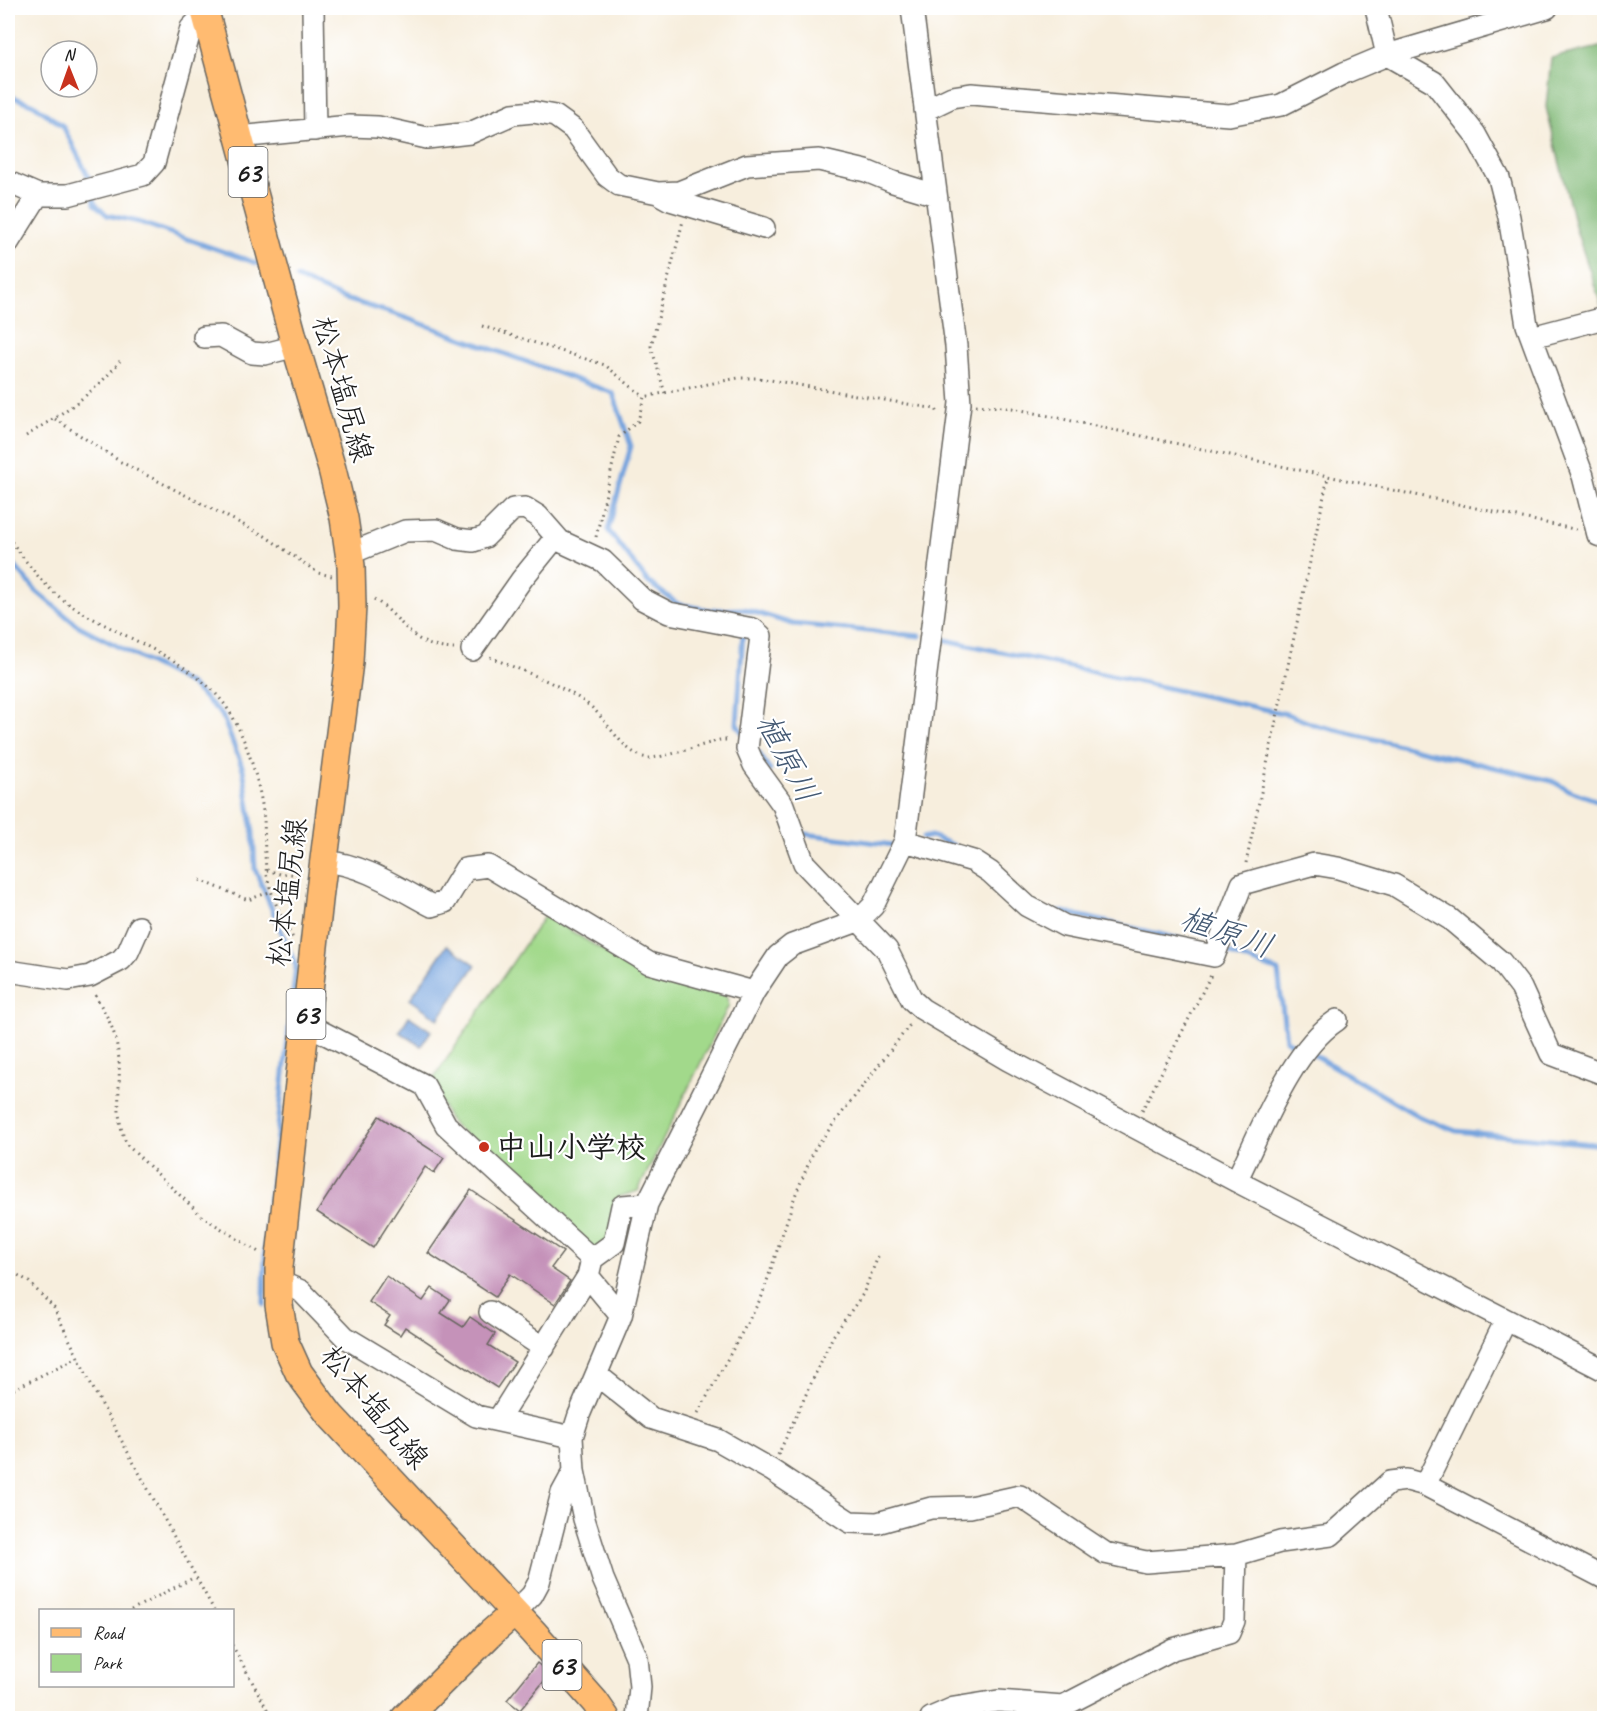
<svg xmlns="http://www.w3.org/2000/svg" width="1612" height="1726" viewBox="0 0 1612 1726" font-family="Caveat,'Klee One',sans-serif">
  <rect width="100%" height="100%" fill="#fff"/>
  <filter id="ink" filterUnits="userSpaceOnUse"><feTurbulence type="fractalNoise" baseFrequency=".0167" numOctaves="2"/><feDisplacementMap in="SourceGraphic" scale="12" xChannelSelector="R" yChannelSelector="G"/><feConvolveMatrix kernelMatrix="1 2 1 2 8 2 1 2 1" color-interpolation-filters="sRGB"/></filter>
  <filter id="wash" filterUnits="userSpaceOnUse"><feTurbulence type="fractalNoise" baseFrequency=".008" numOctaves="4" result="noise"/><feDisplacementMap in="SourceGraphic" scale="24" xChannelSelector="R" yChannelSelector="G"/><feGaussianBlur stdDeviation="1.35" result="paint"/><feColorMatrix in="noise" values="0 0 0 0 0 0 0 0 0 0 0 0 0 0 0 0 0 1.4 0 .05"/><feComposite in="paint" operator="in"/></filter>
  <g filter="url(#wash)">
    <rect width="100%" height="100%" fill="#f7eedd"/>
    <!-- green -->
    <path fill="#a2d98b" stroke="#5f7a54" stroke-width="1.5" d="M545,915L645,976L726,995L729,1005L638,1191L618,1197L611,1237L597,1254L450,1121L431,1082Z"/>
    <!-- forest -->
    <path fill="#81b977" stroke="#4e6a4a" stroke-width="1.5" d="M1604,46V314L1576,230L1546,107L1551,58Z"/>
    <!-- water -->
    <path fill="#74a3dd" stroke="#48607c" stroke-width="1.5" d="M447,945L476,965L438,1019L410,999Z
      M409,1016L431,1031L421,1046L399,1032Z"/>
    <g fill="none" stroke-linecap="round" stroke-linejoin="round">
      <!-- stream -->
      <path stroke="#74a3dd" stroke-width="5" d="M8,95L34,105L63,126L92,184
        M93,193L95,204L107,215L139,222L259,264
        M297,278L342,298L395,314L613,393L631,446L608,530L648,582L678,604L710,610L744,609L793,624L920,636
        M8,558L36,591L77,625L191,685L222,715L243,769L253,833L255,869L296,966L265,1242L264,1305
        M941,639L1287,714L1315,725L1552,781L1568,790L1604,803
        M742,732L737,725L743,632
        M759,753L770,770
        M798,833L893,845
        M923,838L931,836L953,845
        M1059,911L1202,944
        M1222,951L1278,971L1286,1040L1301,1048
        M1309,1052L1418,1116L1456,1131L1604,1145"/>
    </g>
    <g id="blocks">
      <!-- building -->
      <path fill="#c592b9" d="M379,1116L444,1158L434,1173L425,1167L373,1248L317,1212Z
        M471,1190L563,1252L551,1268L570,1281L555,1304L510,1274L495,1297L428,1253Z
        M386,1276L423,1301L432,1288L450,1300L441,1313L463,1327L470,1317L495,1334L488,1345L515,1362L497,1388L405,1327L400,1335L384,1325L390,1316L369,1302Z
        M537,1663L550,1674L520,1710L507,1700Z"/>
    </g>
  </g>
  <g filter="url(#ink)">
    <use href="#blocks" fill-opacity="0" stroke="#696660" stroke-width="1.5"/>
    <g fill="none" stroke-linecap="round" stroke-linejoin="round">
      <defs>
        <path id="minor" d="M313,8L315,130
          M1376,8L1387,55L1434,82L1475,134L1499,178L1509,217L1527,325L1583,476L1598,535L1604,537
          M925,110L952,97L971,94L1229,115L1281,105L1344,73L1387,55L1547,8
          M238,137L350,126L378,127L427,138L470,133L513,114L533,112L555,116L573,129L607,176L619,185L658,193L679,192L747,165L819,160L866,171L893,182L936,195
          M8,182L38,195H68L143,175L154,163L191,28L205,14
          M661,195L670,200L764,228
          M8,243L38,195
          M204,337L221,336L252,353L265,354L296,346
          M1532,337L1604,318
          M349,554L405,531L436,530L457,539L473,541L485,537L513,509L525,508L538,516L560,541L603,561L642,599L669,613L753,629L761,636L747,749L754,765L783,805L804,863L887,950L912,1000L922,1009L1008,1060L1236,1181L1604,1370
          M472,650L522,579L556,537
          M905,841L973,861L990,872L1027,906L1065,926L1214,956L1242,884L1314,864L1338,868L1394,885L1450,919L1501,962L1521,988L1551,1054L1604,1074
          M323,861C363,864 398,888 432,906L445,902L465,869L488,866L649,963L754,992
          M8,971L68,980L90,976L121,960L128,952L139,927
          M304,1026L318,1030L424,1085L446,1125L592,1259L588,1276L498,1420
          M1236,1181C1261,1132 1290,1051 1337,1020
          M592,1259L614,1243L622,1206L647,1204
          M588,1276L621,1316
          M280,1282L301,1291L345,1337L476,1416L572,1437
          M490,1312L544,1348
          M597,1375L651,1418L718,1440L771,1470L850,1522L877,1523L931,1508L970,1507L1020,1496L1105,1553L1146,1562L1236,1555L1280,1542L1331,1535L1390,1482L1407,1480L1425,1485L1604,1578
          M1425,1485L1506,1320
          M514,1613L532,1595L539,1582L562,1493L574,1471
          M637,1718L640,1687L637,1658L603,1579L584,1519L574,1471L572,1437L579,1415L621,1316L647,1204L754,992L778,956L792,945L858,921L873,906L905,841L960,403L956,346L912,8
          M931,1718L954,1708L998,1701L1063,1706L1173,1649L1229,1633L1234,1621L1236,1555"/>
        <path id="major" d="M204,8L293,337L332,469L344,518L351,566L352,606L349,662L320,891L279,1267V1305L285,1342L299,1373L330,1415L533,1632L595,1702L606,1718
          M405,1718L491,1633L514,1613"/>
      </defs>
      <!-- minor casing -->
      <use href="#minor" stroke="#696660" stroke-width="24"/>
      <!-- major casing -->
      <use href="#major" stroke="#696660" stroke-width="30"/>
      <!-- path -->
      <path stroke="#696660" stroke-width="3" stroke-dasharray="1.5 4.5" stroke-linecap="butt" d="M482,326L605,365L644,397
        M665,393L651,346L683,221
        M976,405L1012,408L1578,530
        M55,419L121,462L265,536L318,573L332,576
        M26,436C61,414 94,394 120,361
        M8,478L10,482L8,496
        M8,537C26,561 43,587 69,604C116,636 186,656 222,701C244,728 261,785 264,820C265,838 264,857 267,875C271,896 282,919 293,938
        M596,537L619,437L638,421L644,397L738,378H759L936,409L939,415
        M374,599C407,621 409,647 454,649
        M490,657C524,672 560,683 590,706C608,720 622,754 648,758C660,759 705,744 720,740H730
        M1246,863L1328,477
        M267,870L280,874H302
        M200,880L248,900L272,891
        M95,995C104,1011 114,1027 117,1046C124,1078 111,1116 128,1146L203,1217L260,1253
        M1142,1111L1211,975
        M8,1269L28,1281L54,1308L95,1392L214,1610
        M8,1392L78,1357
        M698,1413L762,1296L795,1196L815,1148L912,1022
        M778,1455L833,1336L863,1294L879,1254
        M131,1610L195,1577
        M232,1645L272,1718"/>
      <!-- minor -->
      <use href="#minor" stroke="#fff" stroke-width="21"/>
      <!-- major -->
      <use href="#major" stroke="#ffbb71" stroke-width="27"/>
    </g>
  </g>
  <!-- markers -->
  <circle fill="#c8321e" stroke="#fff" stroke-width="2" cx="484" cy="1147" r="6"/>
  <g text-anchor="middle" stroke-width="4.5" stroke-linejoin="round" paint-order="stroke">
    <!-- shield labels -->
    <g fill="#fff" stroke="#606060" stroke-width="1.5">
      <rect x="228.5" y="147" width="39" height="50" rx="4.5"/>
      <rect x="286.5" y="989" width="39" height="50" rx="4.5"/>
      <rect x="542.5" y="1640" width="39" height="50" rx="4.5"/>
    </g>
    <g font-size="28" font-weight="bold" fill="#1c1c1c">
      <text x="248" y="182">63</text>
      <text x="306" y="1024">63</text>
      <text x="562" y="1675">63</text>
    </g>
    <!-- street labels -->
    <g font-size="30" fill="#1c1c1c" stroke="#fff">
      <text transform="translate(343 389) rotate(74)" y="10">松本塩尻線</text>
      <text transform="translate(287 892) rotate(-83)" y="10">松本塩尻線</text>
      <text transform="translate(375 1407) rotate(50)" y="10">松本塩尻線</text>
    </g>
    <!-- poi labels -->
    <g font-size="30" font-weight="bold" fill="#1c1c1c" stroke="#fff" text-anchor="start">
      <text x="496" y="1157">中山小学校</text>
    </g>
    <!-- water labels -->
    <g font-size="32" font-style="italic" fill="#445973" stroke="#fff">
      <text transform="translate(788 758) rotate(62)" y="11">植原川</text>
      <text transform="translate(1227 932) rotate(19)" y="11">植原川</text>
    </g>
  </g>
  <!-- margin -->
  <rect width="1612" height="1726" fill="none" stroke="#fff" stroke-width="30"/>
  <!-- legend -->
  <rect x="39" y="1609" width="195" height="78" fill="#ffffff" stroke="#a4a4a4" stroke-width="1.5"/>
  <rect x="51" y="1628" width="30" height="9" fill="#ffbb71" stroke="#a4a4a4" stroke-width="1.5"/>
  <text x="93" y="1639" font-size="18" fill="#1c1c1c">Road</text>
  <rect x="51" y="1654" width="30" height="18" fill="#a2d98b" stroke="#a4a4a4" stroke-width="1.5"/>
  <text x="93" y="1669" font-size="18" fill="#1c1c1c">Park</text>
  <!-- north arrow -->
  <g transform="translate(69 69) rotate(359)"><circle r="28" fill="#ffffff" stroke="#a4a4a4" stroke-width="1.5"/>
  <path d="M0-4.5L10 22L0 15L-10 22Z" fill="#c8321e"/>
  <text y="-9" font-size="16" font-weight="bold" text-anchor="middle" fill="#1c1c1c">N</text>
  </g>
</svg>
